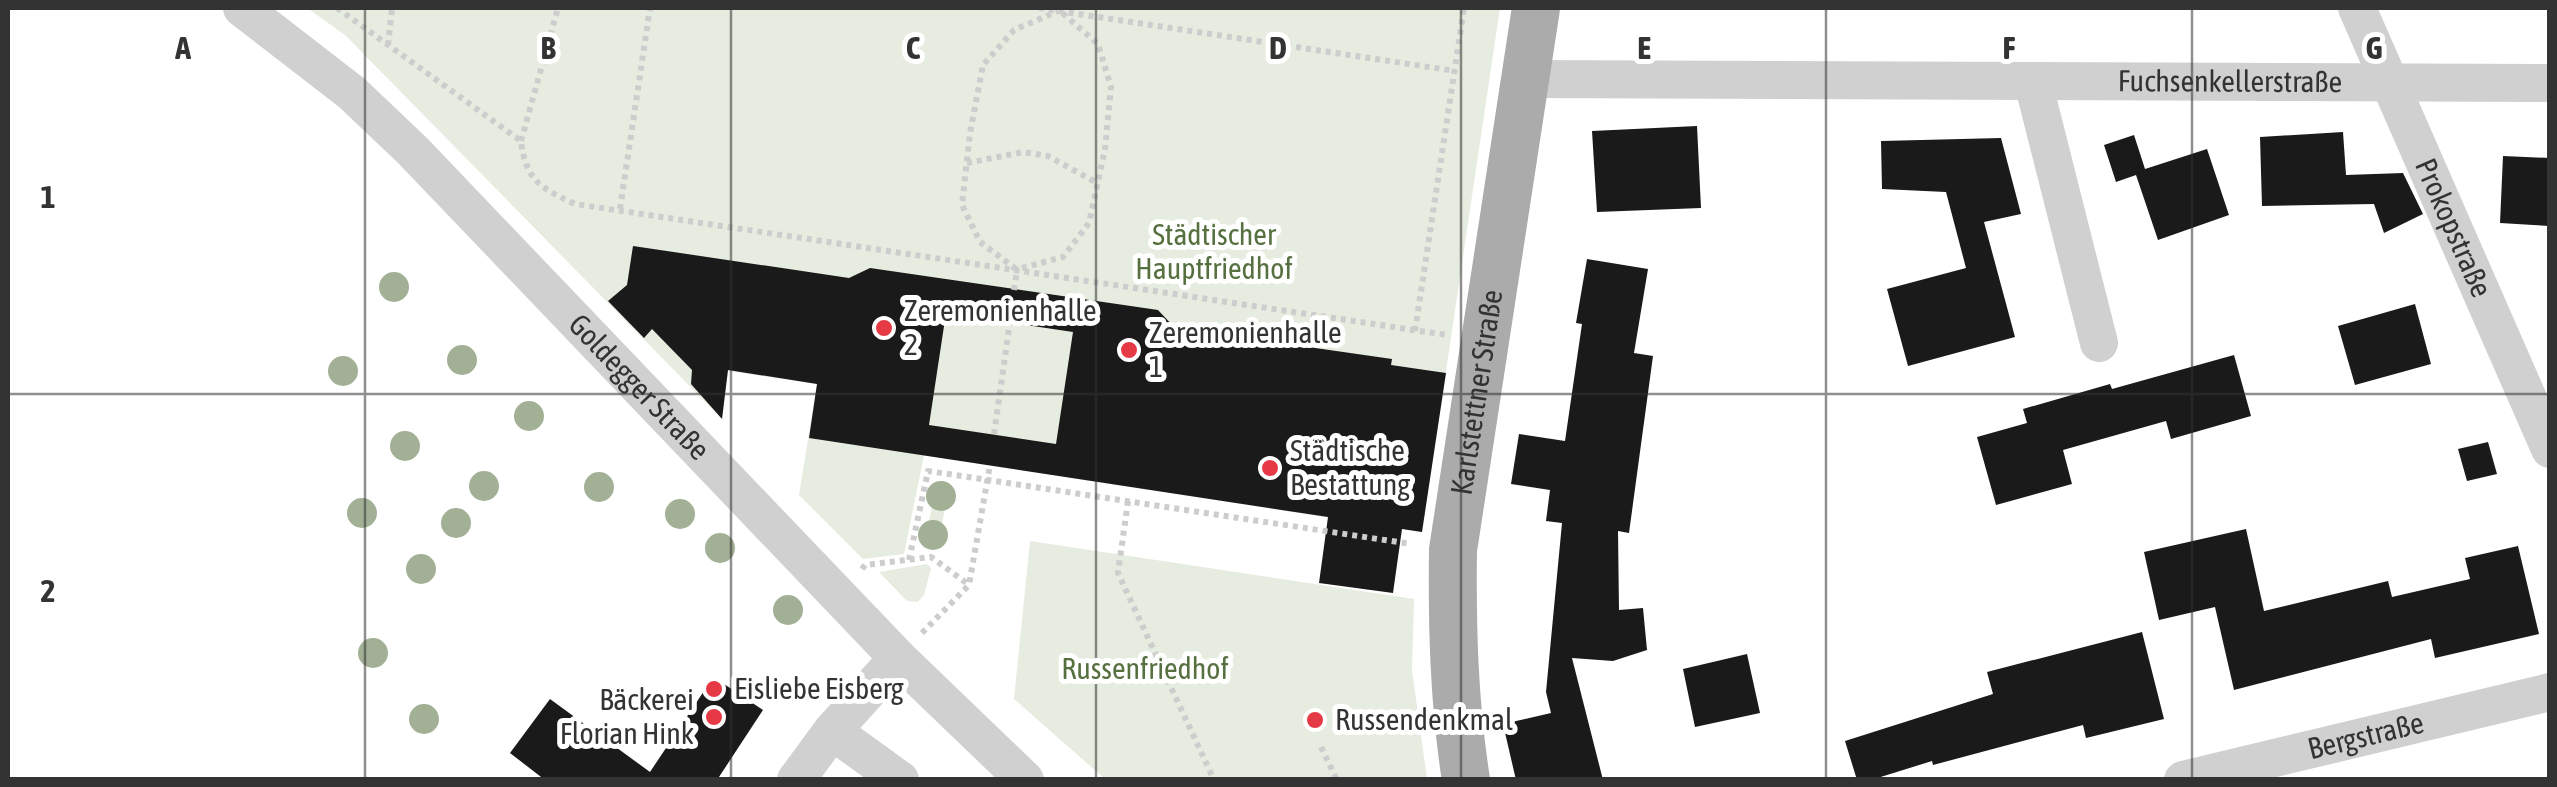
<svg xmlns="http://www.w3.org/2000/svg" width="2557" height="787" viewBox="0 0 2557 787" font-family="'Asap Condensed',sans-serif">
  <rect width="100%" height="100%" fill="#fff"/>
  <!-- green -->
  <path fill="#e6ecdf" d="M307,8H1500L1422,532L924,455L904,554L863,559L799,495L817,384L728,371L722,419L345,35Z
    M937,483L950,486L937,547L924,544Z
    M1030,541L1414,599L1412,670L1427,779H1105L1014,699Z
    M927,564L931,568L924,595L918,602L907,601L879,572Z"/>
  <!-- building -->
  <path fill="#1a1a1a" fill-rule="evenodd" d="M1697,126L1701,208L1597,212L1592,131Z
    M2343,132L2346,175L2403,173L2423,214L2384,233L2374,204L2262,206L2260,137Z
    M2134,135L2145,169L2207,149L2229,215L2158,240L2136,175L2116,182L2104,145Z
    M2001,138L2021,214L1984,222L2015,337L1908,366L1887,289L1966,268L1946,192L1882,189L1881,141Z
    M2503,156L2550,158V226L2500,223Z
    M633,246L849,278L870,268L1158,310L1175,328L1392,359L1391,365L1446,373L1422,532L1402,529L1393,593L1319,583L1328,517L809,438L817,384L728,370L722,419L691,384L692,370L652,329L644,338L608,301L627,285ZM946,313L1073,332L1056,444L929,425Z
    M1587,259L1648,269L1634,353L1653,356L1629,533L1618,531L1619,610L1643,608L1647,650L1613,661L1572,658L1603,780H1516L1503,724L1551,713L1546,692L1562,523L1546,521L1550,490L1511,484L1519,434L1565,441L1582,324L1576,323Z
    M2415,304L2431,364L2355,385L2338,326Z
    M2234,355L2251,416L2171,439L2166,421L2063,450L2072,484L1996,505L1977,437L2027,423L2023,409L2110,384L2112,389Z
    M2488,442L2497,474L2467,481L2458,449Z
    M2246,529L2264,611L2388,581L2392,597L2470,579L2465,558L2518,546L2539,634L2435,658L2431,639L2234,690L2215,607L2159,620L2144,552Z
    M2142,632L2164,719L2086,738L2083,725L1933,765L1932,761L1871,780H1857L1845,741L1993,694L1987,672Z
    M1747,654L1760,713L1695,727L1683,669Z
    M721,682L763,710L717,780H545L510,753L550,699L650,772L704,691L711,696Z"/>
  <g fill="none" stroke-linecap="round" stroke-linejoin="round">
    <!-- path -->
    <path stroke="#cdcdcd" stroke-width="6" stroke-dasharray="5 5" stroke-linecap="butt" d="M337,8L521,141C526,181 541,188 575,204L1447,335
      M1039,8L1455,71
      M388,45L392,8
      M521,141L558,8
      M967,163L1023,152L1048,156L1097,183
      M620,209L650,8
      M1022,268L1063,257L1089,223L1105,149L1111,87L1098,44L1060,11
      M1016,269L980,242L962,205L970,133L983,65L1014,30L1058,11
      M1014,290L1017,270
      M1415,331L1464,8
      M994,434L1010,322
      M1128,501L1118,573L1214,780
      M909,560L928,471L1411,544
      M862,569L865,565L931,557L968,584
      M922,633L969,585L990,465
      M1321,747L1337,780"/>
    <!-- minor -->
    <g stroke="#d0d0d0" stroke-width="38">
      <path id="s1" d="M242,8L352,93L413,151L898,658L1025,780"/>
      <path id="s2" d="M2357,8L2550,449"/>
      <path id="s3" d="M1525,79L2550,83"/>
      <path d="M2033,82L2099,343"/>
      <path d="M832,731L900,780"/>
      <path d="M796,780L832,731L898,658"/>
      <path id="s4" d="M2183,780L2550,692"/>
    </g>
    <!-- major -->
    <path stroke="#ababab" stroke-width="48" id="s5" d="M1466,780C1454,703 1452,628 1453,550L1536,8"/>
  </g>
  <!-- trees -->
  <g fill="#a2b095">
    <circle cx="394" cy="287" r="15"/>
    <circle cx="462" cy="360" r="15"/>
    <circle cx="343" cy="371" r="15"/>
    <circle cx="529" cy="416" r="15"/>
    <circle cx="405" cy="446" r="15"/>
    <circle cx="484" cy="486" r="15"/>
    <circle cx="599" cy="487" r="15"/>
    <circle cx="941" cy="496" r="15"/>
    <circle cx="362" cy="513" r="15"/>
    <circle cx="680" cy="514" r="15"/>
    <circle cx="456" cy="523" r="15"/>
    <circle cx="933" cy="535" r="15"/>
    <circle cx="720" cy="548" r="15"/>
    <circle cx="421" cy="569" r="15"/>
    <circle cx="788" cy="610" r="15"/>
    <circle cx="373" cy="653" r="15"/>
    <circle cx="424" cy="719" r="15"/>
  </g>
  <!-- grid -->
  <path fill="none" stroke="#333" stroke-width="2.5" stroke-opacity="0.55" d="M365,8V780M731,8V780M1096,8V780M1461,8V780M1826,8V780M2192,8V780M8,394H2550"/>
  <!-- markers -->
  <g fill="#e63946" stroke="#fff" stroke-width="4">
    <circle cx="884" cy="328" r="10"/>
    <circle cx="1129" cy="350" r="10"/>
    <circle cx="1270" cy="468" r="10"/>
    <circle cx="714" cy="689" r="10"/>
    <circle cx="714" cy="717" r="10"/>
    <circle cx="1315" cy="720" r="10"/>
  </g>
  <g text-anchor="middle" stroke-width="10" stroke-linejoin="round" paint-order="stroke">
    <!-- street labels -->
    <g font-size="30" fill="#333" stroke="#fff">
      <text dy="10" stroke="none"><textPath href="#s3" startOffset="705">Fuchsenkellerstraße</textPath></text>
      <text dy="10" stroke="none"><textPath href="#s2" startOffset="240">Prokopstraße</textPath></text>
      <text dy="10" stroke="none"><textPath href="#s1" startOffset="550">Goldegger Straße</textPath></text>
      <text dy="10" stroke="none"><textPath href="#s5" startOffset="390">Karlstettner Straße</textPath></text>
      <text dy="10" stroke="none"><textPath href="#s4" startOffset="188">Bergstraße</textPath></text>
    </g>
    <!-- park labels -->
    <g font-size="30" fill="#56703f" stroke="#fff">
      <text x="1214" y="245">Städtischer<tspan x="1214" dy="34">Hauptfriedhof</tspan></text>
      <text x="1145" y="679">Russenfriedhof</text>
    </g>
    <!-- poi labels -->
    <g font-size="30" fill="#333" stroke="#fff" text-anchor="start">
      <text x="904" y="321">Zeremonienhalle<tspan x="904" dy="34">2</tspan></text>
      <text x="1149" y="343">Zeremonienhalle<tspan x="1149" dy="34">1</tspan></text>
      <text x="1290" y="461">Städtische<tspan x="1290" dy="34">Bestattung</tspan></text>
      <text x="734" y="699">Eisliebe Eisberg</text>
      <text x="694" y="710" text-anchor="end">Bäckerei<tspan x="694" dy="34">Florian Hink</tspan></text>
      <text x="1335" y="730">Russendenkmal</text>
    </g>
  </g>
  <g font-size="32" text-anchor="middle" font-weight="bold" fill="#333" stroke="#fff" stroke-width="10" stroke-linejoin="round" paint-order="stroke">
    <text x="183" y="59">A</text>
    <text x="548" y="59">B</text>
    <text x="913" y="59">C</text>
    <text x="1278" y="59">D</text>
    <text x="1644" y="59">E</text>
    <text x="2009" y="59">F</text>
    <text x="2374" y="59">G</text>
    <text x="48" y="208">1</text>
    <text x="48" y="602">2</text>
  </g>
  <!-- border -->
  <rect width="2557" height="787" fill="none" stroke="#333333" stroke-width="20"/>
</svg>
